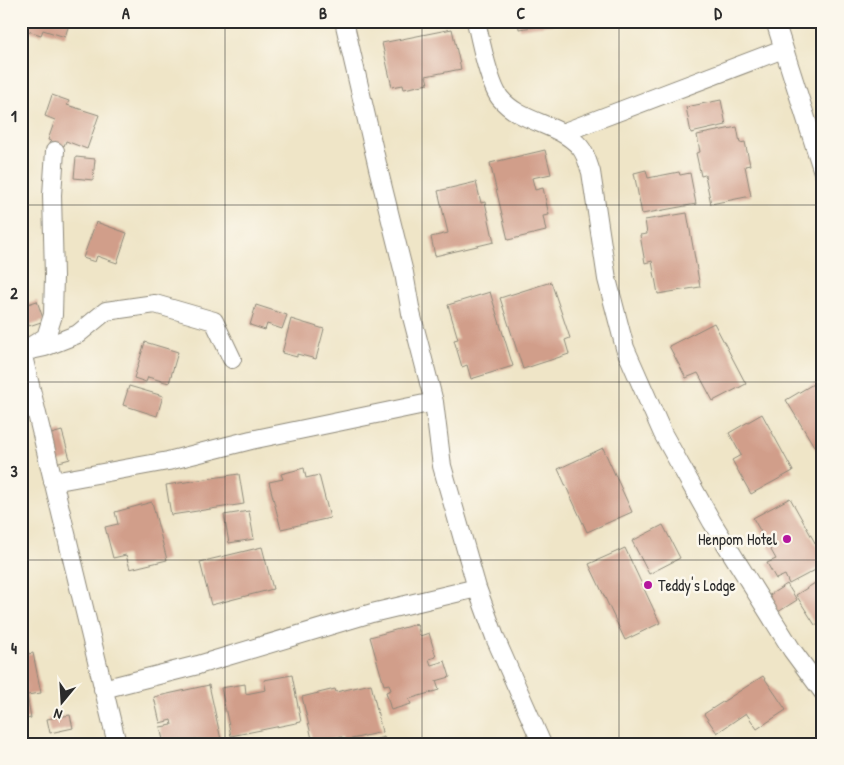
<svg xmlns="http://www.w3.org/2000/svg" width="844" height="765" viewBox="0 0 844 765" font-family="'Patrick Hand',sans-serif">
  <rect width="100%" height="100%" fill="#fbf7ec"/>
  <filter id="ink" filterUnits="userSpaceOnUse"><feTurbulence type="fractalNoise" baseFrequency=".02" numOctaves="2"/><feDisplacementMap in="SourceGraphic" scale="10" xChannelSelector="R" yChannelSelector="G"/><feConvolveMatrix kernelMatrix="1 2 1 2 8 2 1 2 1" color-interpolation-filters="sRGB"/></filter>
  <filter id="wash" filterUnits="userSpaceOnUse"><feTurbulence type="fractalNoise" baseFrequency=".0096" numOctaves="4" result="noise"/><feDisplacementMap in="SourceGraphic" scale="20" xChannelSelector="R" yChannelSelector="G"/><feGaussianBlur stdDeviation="1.12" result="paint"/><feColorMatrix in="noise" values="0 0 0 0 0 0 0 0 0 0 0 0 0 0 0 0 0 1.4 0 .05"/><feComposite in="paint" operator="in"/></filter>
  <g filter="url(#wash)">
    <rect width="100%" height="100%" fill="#efe5c7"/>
    <g id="blocks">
      <!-- building -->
      <path fill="#d19e8a" d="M28,21H70L65,37L43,30L41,35L25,30Z
        M518,21H554V24L519,29Z
        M452,29L461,69L426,76L428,84L404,89L403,85L392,87L382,43Z
        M52,95L69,101L67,105L99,115L87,149L66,141L64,146L48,140L55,120L45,116Z
        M721,100L726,125L691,133L686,107Z
        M737,127L740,143L745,142L750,165L745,166L751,196L711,204L705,175L701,176L696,153L700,152L697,135Z
        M545,150L551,174L532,178L535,190L543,188L549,215L543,216L546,231L508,240L490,163Z
        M76,157L95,159L93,180L74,178Z
        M646,170L648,178L679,172L680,175L690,173L696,204L642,214L634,173Z
        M476,182L481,203L485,202L494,242L435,256L431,237L448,233L438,191Z
        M687,213L700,287L658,294L652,261L645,263L640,235L647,234L645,220Z
        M96,222L127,233L117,263L97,256L95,262L83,258Z
        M551,282L570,338L565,340L569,354L523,369L500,298Z
        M490,292L513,366L471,379L467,365L462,367L454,340L458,339L448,305Z
        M37,301L44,321L29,326L22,306Z
        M256,305L287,315L282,329L267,324L265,330L250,325Z
        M291,319L324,329L316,359L297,354V357L282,353Z
        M714,323L746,384L713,401L698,373L686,378L669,346Z
        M145,342L178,352L169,383L148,377L146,382L134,378Z
        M820,380L823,385V454L820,456L786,400Z
        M129,386L163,396L157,416L123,405Z
        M762,414L793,471L751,494L732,460L741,455L729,433Z
        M62,431L70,459L52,464L44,436Z
        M603,448L632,512L587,532L558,469Z
        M304,468L306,478L319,475L330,518L281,529L269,482L283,479L281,474Z
        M239,474L244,504L171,515L166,485Z
        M790,498L823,557V566L789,584L785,575L776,579L767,563L776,559L753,518Z
        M152,502L167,560L130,569L126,555L113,558L105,527L118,524L115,512Z
        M249,511L254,539L229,543L224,515Z
        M663,525L680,558L649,574L632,541Z
        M262,547L273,589L211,605L200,562Z
        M625,548L660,623L625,640L589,564Z
        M823,578V620L815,625L796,595Z
        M787,584L797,600L778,612L768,596Z
        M417,624L420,636L429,633L436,657L429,659L431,665L445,661L450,677L436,681L439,690L409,699L411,704L391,710L386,692L391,690L389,684L384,685L370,637Z
        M25,639L28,654L33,653L41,693L27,695L31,718L21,720V640Z
        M292,675L301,722L231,736L221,688L245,684L246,694L266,690L264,680Z
        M763,676L786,710L757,729L746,713L717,733L704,714Z
        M371,684L382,732L343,741L342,737L313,743L302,697L335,689L336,692Z
        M209,685L222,744H199L197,739L192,740L193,744H164L160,727L172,725L171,720L160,723L154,697Z
        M70,715L73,728L50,733L47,719Z
        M384,737L386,744H362V743Z"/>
    </g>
  </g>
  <g filter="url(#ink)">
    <use href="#blocks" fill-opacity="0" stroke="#8d8879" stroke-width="1"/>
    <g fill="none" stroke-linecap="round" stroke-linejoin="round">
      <defs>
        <path id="minor" d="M344,21L378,168L404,273L411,313L434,402L442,466L477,588L496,640L542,744
          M476,21C480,39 489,84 500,98C520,123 559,123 580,147C586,154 588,164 591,172L607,279L625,348L663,434L712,522L792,650L823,692
          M775,21L823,172
          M562,133L783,49
          M31,346L46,337L53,315L54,276L52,195L55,151
          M21,348L117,744
          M22,352L45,347L78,334L106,311L155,304L214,321L232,359
          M53,482L168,461L251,440L434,402
          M103,689L198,665L372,613L477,588"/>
      </defs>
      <!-- minor casing -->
      <use href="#minor" stroke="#8d8879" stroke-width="20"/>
      <!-- minor -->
      <use href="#minor" stroke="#fff" stroke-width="18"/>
    </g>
  </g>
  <!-- grid -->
  <path fill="none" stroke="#2b2b2b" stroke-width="1" stroke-opacity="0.55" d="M225,21V744M422,21V744M619,21V744M21,205H823M21,382H823M21,560H823"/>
  <!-- markers -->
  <g fill="#b5179e" stroke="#fbf7ec" stroke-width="2">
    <circle cx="787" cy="539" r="5"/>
    <circle cx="648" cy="585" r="5"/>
  </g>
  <g text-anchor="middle" stroke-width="5" stroke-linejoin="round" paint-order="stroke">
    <!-- poi labels -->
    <g font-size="16" fill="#2b2b2b" stroke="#fbf7ec" text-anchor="end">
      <text x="777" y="545">Henpom Hotel</text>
      <text x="658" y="591" text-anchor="start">Teddy's Lodge</text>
    </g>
  </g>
  <!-- margin -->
  <rect width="844" height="765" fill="none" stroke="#fbf7ec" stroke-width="55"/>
  <!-- north arrow -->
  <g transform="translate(62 702) rotate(198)" stroke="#fbf7ec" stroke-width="4" paint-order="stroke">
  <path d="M0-4L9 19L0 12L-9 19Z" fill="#2b2b2b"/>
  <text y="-8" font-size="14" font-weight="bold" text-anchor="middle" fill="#2b2b2b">N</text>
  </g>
  <rect x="28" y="28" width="788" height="710" fill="none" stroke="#2b2b2b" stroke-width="2"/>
  <g font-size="16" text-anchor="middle" font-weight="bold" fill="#2b2b2b">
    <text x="126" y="19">A</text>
    <text x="323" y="19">B</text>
    <text x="521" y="19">C</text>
    <text x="718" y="19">D</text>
    <text x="14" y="122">1</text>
    <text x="14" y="299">2</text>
    <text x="14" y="477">3</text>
    <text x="14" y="654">4</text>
  </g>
</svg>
